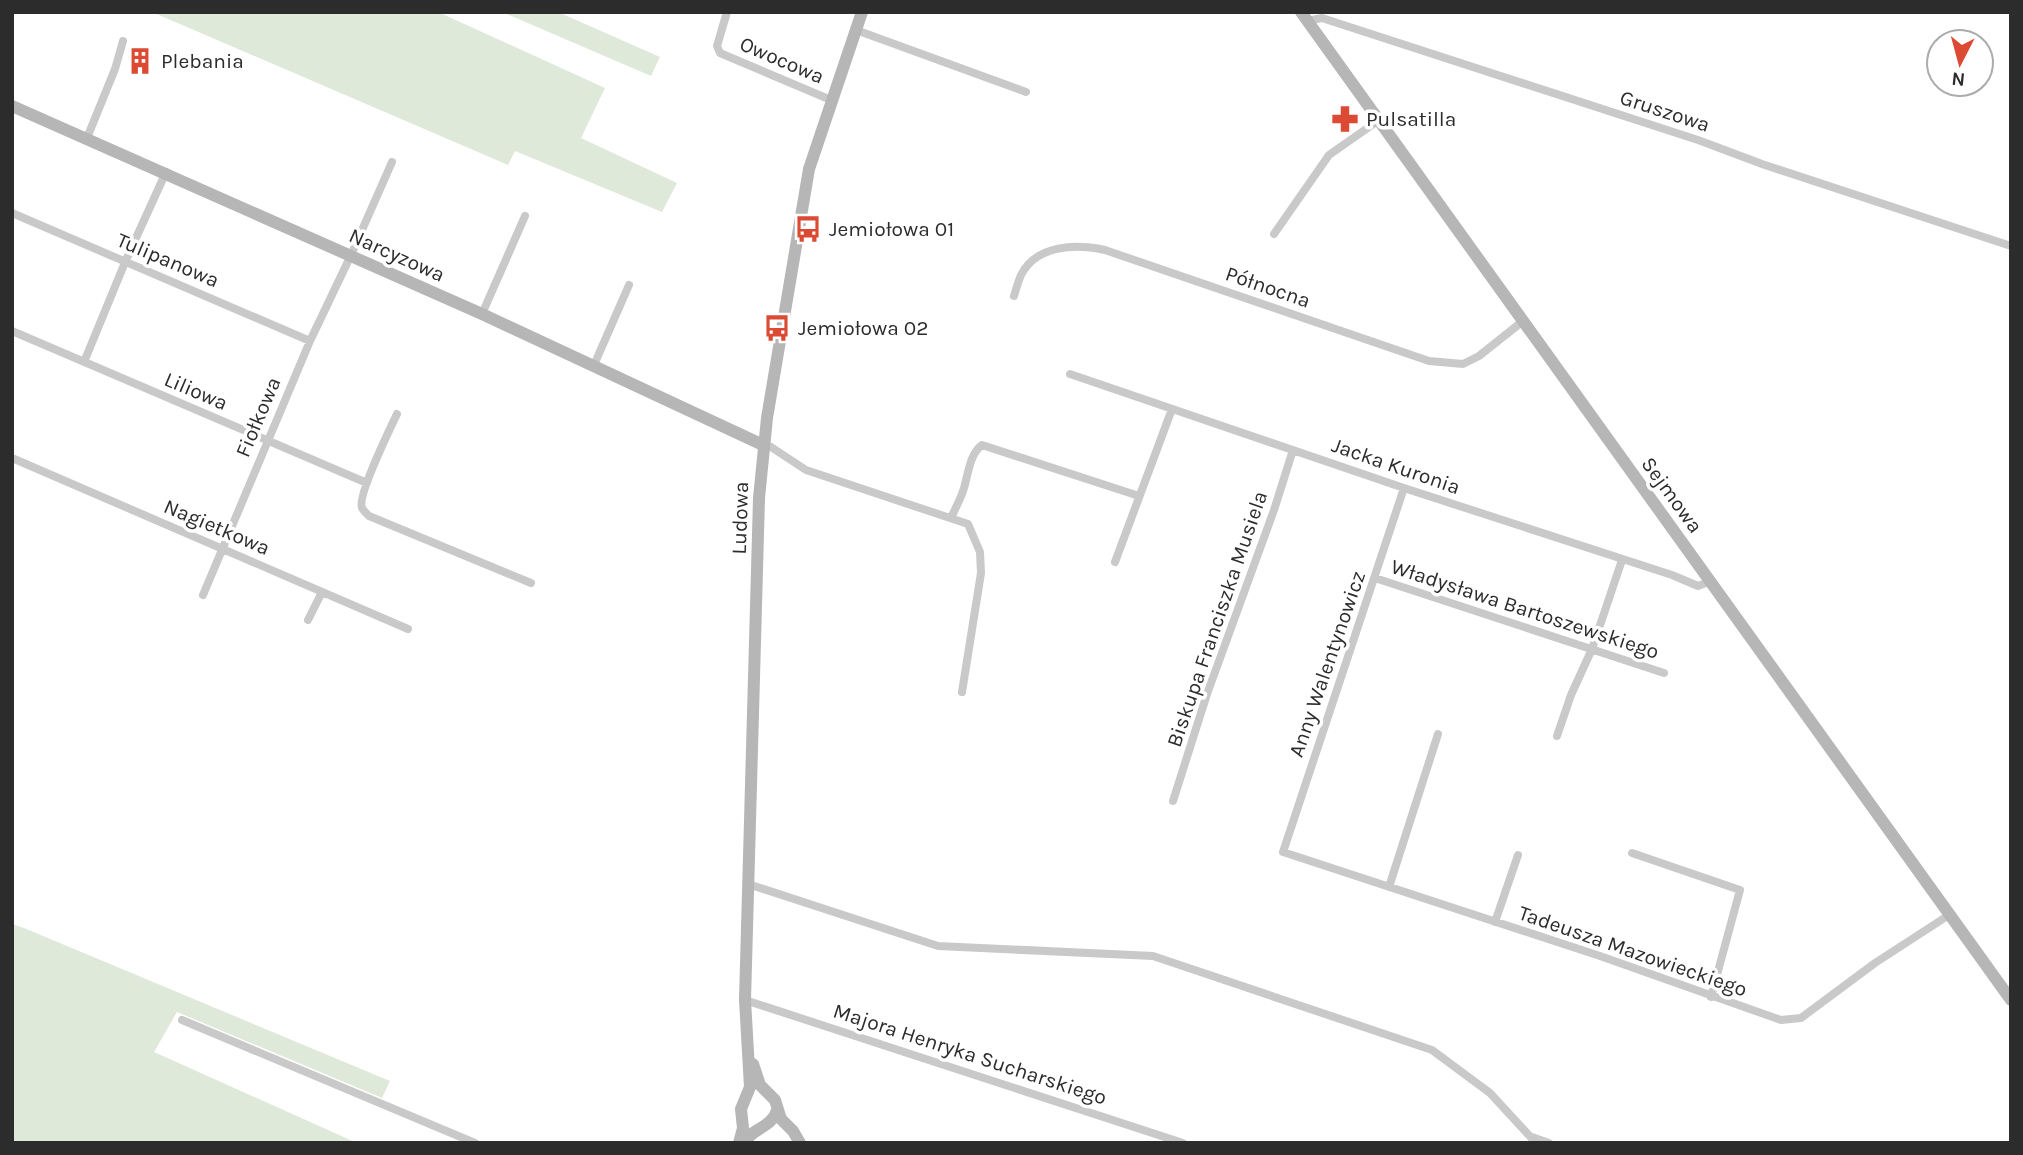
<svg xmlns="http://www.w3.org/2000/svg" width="2023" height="1155" viewBox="0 0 2023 1155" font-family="Karla,sans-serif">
  <rect width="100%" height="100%" fill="#fff"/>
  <!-- green -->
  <path fill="#dfe9d9" d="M152,12H438L605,88L581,138L677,183L662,212L515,151L508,165Z
    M502,12H558L660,57L651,76Z
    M12,924L24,928L390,1081L382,1098L177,1012L154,1052L357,1143H12Z"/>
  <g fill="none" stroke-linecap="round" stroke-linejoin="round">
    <!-- street -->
    <path stroke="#c9c9c9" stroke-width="8" d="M727,12L717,46L720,53L831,100
      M1307,21L1322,18L1698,140L1762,164L2011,246
      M856,30L1026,92
      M87,138L115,69L123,41
      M12,213L310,341
      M1274,234L1329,155L1379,120
      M1014,296C1016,289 1018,282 1021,275C1037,244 1076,244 1105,250L1429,361L1463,364L1479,356L1523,321
      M482,314L525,216
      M12,331L367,483
      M84,362L126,260L166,172
      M594,365L629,285
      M1070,374L1404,488L1672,575L1698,586L1711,581
      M397,414C390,429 357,496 362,508C363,510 368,515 369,516L531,583
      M763,445L771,447L806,470L968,524L980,552L981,573L962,692
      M12,458L408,629
      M1404,488L1283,852L1600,956L1781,1020L1801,1018L1875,963L1949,915
      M951,518C955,509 960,500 963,491C968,477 969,454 982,445L1139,496
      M1115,562L1172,409
      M1375,578L1664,673
      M203,595L310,341L351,255L392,162
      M308,620L322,592
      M1557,736L1571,695L1592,649L1622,560
      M1173,801L1207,694L1274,510L1293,450
      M1632,853L1740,890L1711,997
      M748,884L938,946L1153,956L1432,1050L1490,1093L1536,1143
      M1389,887L1438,734
      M1495,922L1518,855
      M745,1000L1183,1143
      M182,1020L475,1143
      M1532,1137L1549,1143"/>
    <!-- secondary -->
    <path stroke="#b6b6b6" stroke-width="12" d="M1301,12L2011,1000
      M12,106L482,314L763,445
      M753,1064L760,1085L775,1100L781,1119L793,1131L800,1143
      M739,1143L743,1128L741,1109L750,1087L745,1000L759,498L767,418L809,169L862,12
      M744,1143C753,1127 772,1128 777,1110"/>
  </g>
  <!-- icons -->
  <defs>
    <symbol id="building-bare" viewBox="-9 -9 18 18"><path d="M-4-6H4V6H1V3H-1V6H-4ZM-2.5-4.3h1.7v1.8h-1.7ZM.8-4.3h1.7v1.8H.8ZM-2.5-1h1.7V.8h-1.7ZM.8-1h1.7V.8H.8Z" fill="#dc4a34" stroke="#fff" stroke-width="2.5" paint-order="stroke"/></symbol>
    <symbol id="pharmacy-bare" viewBox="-9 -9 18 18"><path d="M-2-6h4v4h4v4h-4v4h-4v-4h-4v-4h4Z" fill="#dc4a34" stroke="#fff" stroke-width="2.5" paint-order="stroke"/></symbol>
    <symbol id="bus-bare" viewBox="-9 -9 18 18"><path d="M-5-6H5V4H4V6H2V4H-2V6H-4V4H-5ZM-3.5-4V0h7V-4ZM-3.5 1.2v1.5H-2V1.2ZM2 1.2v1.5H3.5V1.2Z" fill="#dc4a34" stroke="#fff" stroke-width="2.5" paint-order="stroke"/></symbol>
  </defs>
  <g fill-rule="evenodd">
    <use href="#building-bare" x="121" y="42" width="38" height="38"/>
    <use href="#pharmacy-bare" x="1326" y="100" width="38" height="38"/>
    <use href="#bus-bare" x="789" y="210" width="38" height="38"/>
    <use href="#bus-bare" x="758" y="309" width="38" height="38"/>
  </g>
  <g text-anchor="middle" stroke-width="7" stroke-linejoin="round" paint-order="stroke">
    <!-- street labels -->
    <g font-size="21" fill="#2c2c2c" stroke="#fff">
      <text transform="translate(782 60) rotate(23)" y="7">Owocowa</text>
      <text transform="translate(1665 111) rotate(18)" y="7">Gruszowa</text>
      <text transform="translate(397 255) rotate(24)" y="7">Narcyzowa</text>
      <text transform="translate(168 260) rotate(23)" y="7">Tulipanowa</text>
      <text transform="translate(1268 287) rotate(19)" y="7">Północna</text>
      <text transform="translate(196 391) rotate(23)" y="7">Liliowa</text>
      <text transform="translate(258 417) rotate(-67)" y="7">Fiołkowa</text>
      <text transform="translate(1396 466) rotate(19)" y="7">Jacka Kuronia</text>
      <text transform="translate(1672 495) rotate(54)" y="7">Sejmowa</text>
      <text transform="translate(740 518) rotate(-88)" y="7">Ludowa</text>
      <text transform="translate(217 527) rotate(23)" y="7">Nagietkowa</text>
      <text transform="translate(1525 609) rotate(18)" y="7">Władysława Bartoszewskiego</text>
      <text transform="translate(1217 619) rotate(-71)" y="7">Biskupa Franciszka Musiela</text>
      <text transform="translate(1327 664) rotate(-71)" y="7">Anny Walentynowicz</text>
      <text transform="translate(1633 951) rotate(19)" y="7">Tadeusza Mazowieckiego</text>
      <text transform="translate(970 1054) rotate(18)" y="7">Majora Henryka Sucharskiego</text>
    </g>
    <!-- poi labels -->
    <g font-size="21" fill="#2c2c2c" stroke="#fff" text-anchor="start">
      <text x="161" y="68">Plebania</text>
      <text x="1366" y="126">Pulsatilla</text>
      <text x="829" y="236">Jemiołowa 01</text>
      <text x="798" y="335">Jemiołowa 02</text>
    </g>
  </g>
  <!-- border -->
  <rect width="2023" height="1155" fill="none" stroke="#2c2c2c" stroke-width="28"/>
  <!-- north arrow -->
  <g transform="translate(1960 63) rotate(186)"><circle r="33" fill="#ffffff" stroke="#ababab" stroke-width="2"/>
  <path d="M0-5L12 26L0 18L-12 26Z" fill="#dc4a34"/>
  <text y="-10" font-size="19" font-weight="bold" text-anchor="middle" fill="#2c2c2c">N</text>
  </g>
</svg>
